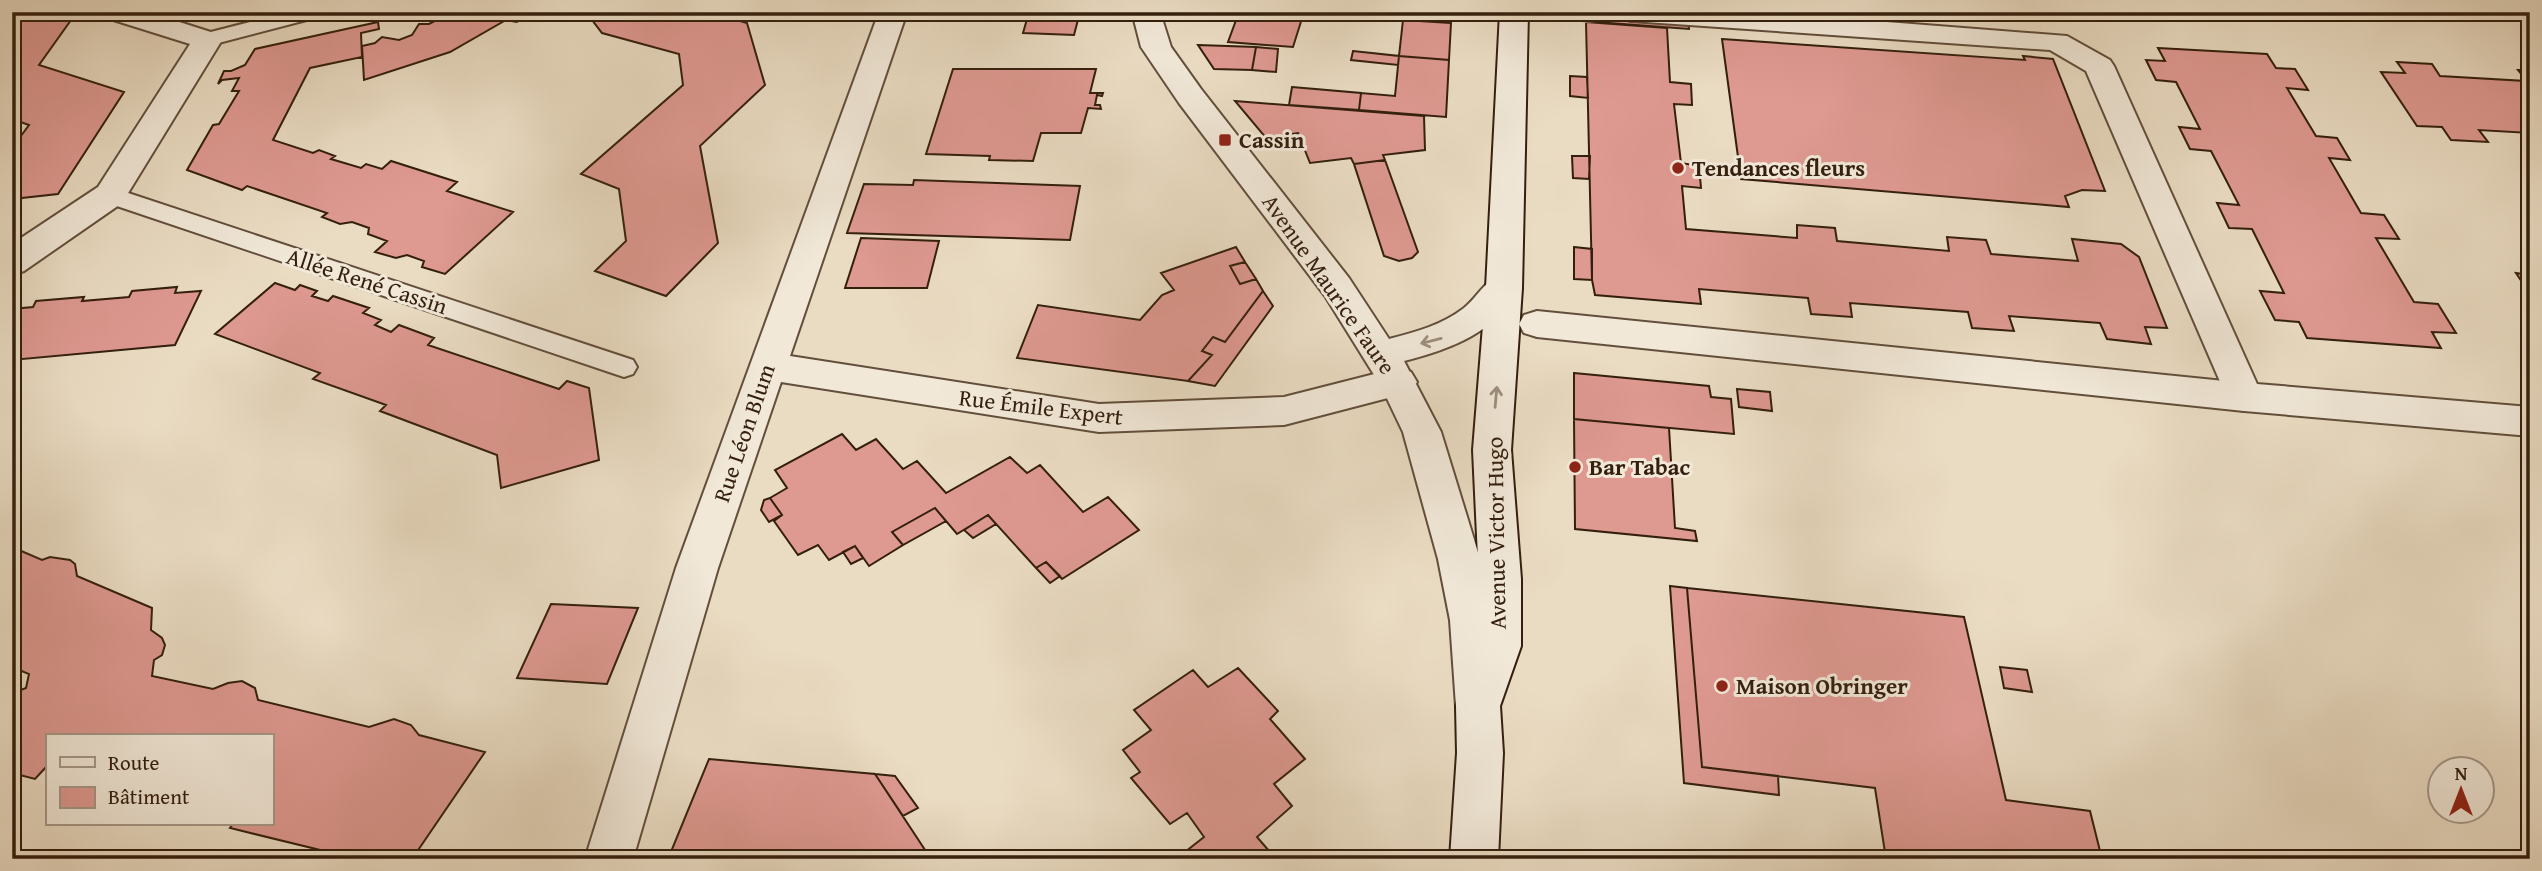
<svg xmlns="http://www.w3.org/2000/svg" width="2542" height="871" viewBox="0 0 2542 871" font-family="'Gentium Book Plus',serif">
  <rect width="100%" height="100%" fill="#eadcc3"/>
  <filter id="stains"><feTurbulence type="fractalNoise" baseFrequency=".00286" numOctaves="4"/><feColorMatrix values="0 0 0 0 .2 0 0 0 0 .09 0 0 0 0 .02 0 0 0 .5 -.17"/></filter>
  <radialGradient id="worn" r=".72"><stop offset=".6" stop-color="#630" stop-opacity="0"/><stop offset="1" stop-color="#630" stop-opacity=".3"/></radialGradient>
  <!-- building -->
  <path fill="#de9991" stroke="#341f0e" stroke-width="2" d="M12,12H44L71,20L39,65L124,92L58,194L22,198L12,212V148L29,125L12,119Z
    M207,12H245L233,20Z
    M527,12L517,22L506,20L450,52L364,80L362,46L375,43L382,37L399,40L412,35L419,24H429L452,12Z
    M586,12H710L747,23L765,85L700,146L718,243L666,296L595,271L626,241L619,189L581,174L683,85L679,54L602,33Z
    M1029,12H1080L1074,35L1023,33Z
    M1239,12H1304L1293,47L1228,42Z
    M1569,12H1687L1689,29L1569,20Z
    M1403,20L1451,23L1449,60L1399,56Z
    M378,22L379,29L361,33L362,57L310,68L273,140L313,153L319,150L335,156L331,159L361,168L366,164L382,169L391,161L457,182L447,191L513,212L445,274L422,267L424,261L407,255L396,258L375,252L387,241L368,234L369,228L352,222L340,224L322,217L327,213L247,186L242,190L187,170L213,125L219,124L239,91H232L239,78L222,80L218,84L224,71H231L245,65L255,49Z
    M1586,22L1667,28L1670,82L1691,84L1692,105L1674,104L1681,163L1699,166L1701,188L1682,186L1686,229L1797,238V225L1835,228L1837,241L1949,251L1947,237L1986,240L1991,254L2078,261L2072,239L2121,244L2139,257L2167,328L2145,327L2151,344L2107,339L2100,323L2009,316L2014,331L1972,328L1968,312L1850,303L1852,317L1811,314L1808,298L1699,289L1701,304L1595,295L1592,280Z
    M1722,39L2025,60L2023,56L2053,59L2105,191L2082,190L2065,196L2069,207L1741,179Z
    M1198,45L1256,47L1252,70L1214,69Z
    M1256,47L1278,49L1276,72L1252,70Z
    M2158,48L2267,54L2276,68L2295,69L2308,90L2287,88L2316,136L2337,138L2350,160L2329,158L2361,213L2384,215L2399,239L2376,238L2414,302L2438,304L2456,333L2432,332L2441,348L2307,338L2299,322L2275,320L2260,291L2284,293L2252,229L2229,228L2217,203L2239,205L2211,151L2190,149L2179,127L2200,129L2176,82L2156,80L2146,60L2165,61Z
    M1353,51L1399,56L1398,65L1351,60Z
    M1399,56L1449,60L1446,117L1359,110L1361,93L1395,96Z
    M2397,62L2432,64L2440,76L2527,81L2518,70H2530V133L2479,130L2488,142L2451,140L2442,127L2417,126L2381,72L2405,73Z
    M953,69H1096L1090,93H1103L1102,96L1097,95L1095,105H1100L1101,109L1088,108L1081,133H1041L1033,161L989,160L990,156L926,154Z
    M1570,76L1587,77L1588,98L1570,96Z
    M1292,87L1361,93L1359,110L1289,105Z
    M1235,101L1424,116L1425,150L1383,155L1385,160L1354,164L1351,158L1310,163L1298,133L1266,138Z
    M1572,156H1590L1589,179L1573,178Z
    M1385,160L1418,252L1412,258L1399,261L1384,256L1354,164Z
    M914,180L1080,186L1070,240L847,233L864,184L913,185Z
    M861,238L939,241L927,288H845Z
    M1236,247L1245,262L1230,266L1240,284L1256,279L1263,291L1225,342L1213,337L1202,351L1212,355L1188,381L1017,358L1038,305L1140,320L1162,295L1174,290L1161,273Z
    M1574,247L1592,249V280L1574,279Z
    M1245,262L1256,279L1240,284L1230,266Z
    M2516,273L2530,275V294Z
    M275,283L295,290L300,285L317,291L312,296L328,301L333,296L369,308L363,313L381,320L375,325L391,332L399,325L434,338L428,345L559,389L567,381L589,388L599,460L501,488L497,455L380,411L386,405L313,379L320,373L215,334Z
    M177,287L175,293L201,291L175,345L12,360V309L33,307L36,301L84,297L82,301L129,297L132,291Z
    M1263,291L1273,306L1215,386L1188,381L1212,355L1202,351L1213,337L1225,342Z
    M1574,373L1709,386L1711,397L1731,399L1734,434L1574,419Z
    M1737,389L1770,392L1772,411L1739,407Z
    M1574,419L1669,428L1675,528L1695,531L1697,541L1575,529Z
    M842,434L856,450L876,439L903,469L917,461L946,493L1010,457L1027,473L1040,465L1083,512L1108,497L1139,530L1062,579L1046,562L1036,568L988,515L957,534L935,508L892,532L903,545L869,566L855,546L829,560L818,545L798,555L774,521L782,515L770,498L787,488L775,470Z
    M770,498L782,515L769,522L761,510L764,500Z
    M935,508L946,521L903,545L892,532Z
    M988,515L996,524L973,538L964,530Z
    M855,546L863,558L851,564L843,552Z
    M12,547L42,560L50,557L70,560L75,564L77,576L152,608L151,630L162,638L165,645L162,655L154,660L152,676L213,689L228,683L242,681L255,688L258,700L369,727L394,719L411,725L419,735L485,752L412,859H357L230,828L233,824H271V736H47V766L35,779L12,773L13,693L26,688L29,674L12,667Z
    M1046,562L1060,576L1050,583L1036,568Z
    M1670,586L1687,588L1702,767L1778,776L1779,795L1684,783Z
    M1687,588L1964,617L2006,800L2090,811L2102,859H1886L1875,788L1702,767Z
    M551,604L638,608L607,684L517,678Z
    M2000,667L2027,670L2032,692L2004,688Z
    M1238,668L1278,711L1270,719L1305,759L1274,784L1292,806L1257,837L1276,859H1176L1204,837L1187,813L1170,824L1131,778L1140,772L1123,750L1151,730L1134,710L1193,670L1208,687Z
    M709,759L875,774L931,859H668Z
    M875,774L895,776L918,808L903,816Z"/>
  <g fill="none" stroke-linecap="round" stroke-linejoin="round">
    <defs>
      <path id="service" d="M289,12H325L322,16L207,46L199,45L196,40L199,35Z
        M110,187L633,360L637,367L633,374L624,377L615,374L102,201L98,195L102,189Z"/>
      <path id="pedestrian" d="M1537,311L2244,383L2257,387L2263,397L2257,407L2244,411L1537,337L1524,333L1519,324L1524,315Z"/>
      <path id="minor" d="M103,12H148L217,34L222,40L122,203L24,271L12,275V244L98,187L190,44L107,18Z
        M879,12H907L790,356L1099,404L1284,397L1398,368L1411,372L1417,382L1411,392L1284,425L1099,432L781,382L718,568L633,859H585L676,568Z
        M1617,12H1758L2067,36L2110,60L2114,66L2257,384L2530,407V436L2244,411L2231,407L2086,71L2050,50L1631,21L1621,18Z"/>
      <path id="tertiary" d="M1132,12H1160L1171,47L1201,89L1349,278L1389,339C1416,332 1442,325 1464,308C1474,300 1481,288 1491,280C1499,274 1508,277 1516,279L1522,288C1495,332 1452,349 1404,361L1441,432L1480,559L1492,620L1500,706L1494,720L1478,726L1462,720L1456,706L1450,620L1438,559L1403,432L1381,386L1325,296L1179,103L1141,47Z"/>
      <path id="secondary" d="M1500,12H1528L1522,288L1511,450L1521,579V646L1500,706L1503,753L1498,859H1450L1457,753L1456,706L1477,646L1479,579L1473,450L1486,288Z"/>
    </defs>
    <!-- service casing -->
    <use href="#service" stroke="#624e3b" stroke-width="4"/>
    <!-- pedestrian casing -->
    <use href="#pedestrian" stroke="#624e3b" stroke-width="4"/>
    <!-- minor casing -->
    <use href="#minor" stroke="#624e3b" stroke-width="4"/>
    <!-- tertiary casing -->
    <use href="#tertiary" stroke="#624e3b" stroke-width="4"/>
    <!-- secondary casing -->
    <use href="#secondary" stroke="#341f0e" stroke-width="4"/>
    <!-- service -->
    <use href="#service" fill="#f1e8d8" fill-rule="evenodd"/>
    <!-- pedestrian -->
    <use href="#pedestrian" fill="#f1e8d8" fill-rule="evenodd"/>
    <!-- minor -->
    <use href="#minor" fill="#f1e8d8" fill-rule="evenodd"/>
    <!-- tertiary -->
    <use href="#tertiary" fill="#f1e8d8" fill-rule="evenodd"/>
    <!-- secondary -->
    <use href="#secondary" fill="#f1e8d8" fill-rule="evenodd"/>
  </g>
  <!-- one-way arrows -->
  <defs><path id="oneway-shaft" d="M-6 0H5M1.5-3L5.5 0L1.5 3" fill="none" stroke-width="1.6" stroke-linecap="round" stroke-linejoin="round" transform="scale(1.75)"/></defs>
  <g stroke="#9c8e7d">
    <use href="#oneway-shaft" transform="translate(1431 341) rotate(166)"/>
    <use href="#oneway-shaft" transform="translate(1496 397) rotate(-85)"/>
  </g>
  <!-- markers -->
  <g fill="#8f2418" stroke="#f1e8d8" stroke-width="2.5">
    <rect x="1218" y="133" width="14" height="14" rx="3.5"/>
    <circle cx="1678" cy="168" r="7"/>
    <circle cx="1575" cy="467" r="7"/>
    <circle cx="1722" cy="686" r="7"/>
  </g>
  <g text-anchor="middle" stroke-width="6" stroke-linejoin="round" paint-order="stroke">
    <!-- poi labels -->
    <g font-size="23" font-weight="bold" fill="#341f0e" stroke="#f1e8d8" text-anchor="start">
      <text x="1239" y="148">Cassin</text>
      <text x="1692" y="176">Tendances fleurs</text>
      <text x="1589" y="475">Bar Tabac</text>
      <text x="1736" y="694">Maison Obringer</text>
    </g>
    <!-- street labels -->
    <g font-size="23" fill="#341f0e" stroke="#f1e8d8">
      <text transform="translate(367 281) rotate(18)" y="8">Allée René Cassin</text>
      <text transform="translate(1329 284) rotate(55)" y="8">Avenue Maurice Faure</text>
      <text transform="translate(1041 407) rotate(7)" y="8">Rue Émile Expert</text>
      <text transform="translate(744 433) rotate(-71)" y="8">Rue Léon Blum</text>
      <text transform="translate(1496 533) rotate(-91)" y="8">Avenue Victor Hugo</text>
    </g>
  </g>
  <!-- margin -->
  <rect width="2542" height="871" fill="none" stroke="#eadcc3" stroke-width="42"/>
  <rect x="14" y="14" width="2514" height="843" fill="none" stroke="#341f0e" stroke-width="3.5"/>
  <rect x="21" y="21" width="2500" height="829" fill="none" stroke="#341f0e" stroke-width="2"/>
  <!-- legend -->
  <rect x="46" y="734" width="228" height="91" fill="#f1e8d8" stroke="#a59887" stroke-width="2"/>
  <rect x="60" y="757" width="35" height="10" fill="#f1e8d8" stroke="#a59887" stroke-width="2"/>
  <text x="108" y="770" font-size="21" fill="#341f0e">Route</text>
  <rect x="60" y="787" width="35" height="21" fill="#de9991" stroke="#a59887" stroke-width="2"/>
  <text x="108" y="804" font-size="21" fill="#341f0e">Bâtiment</text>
  <!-- north arrow -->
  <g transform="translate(2461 790)"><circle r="33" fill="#f1e8d8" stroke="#a59887" stroke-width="2"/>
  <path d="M0-5L12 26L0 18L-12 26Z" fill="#8f2418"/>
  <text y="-10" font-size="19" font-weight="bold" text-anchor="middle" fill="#341f0e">N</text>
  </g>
  <rect width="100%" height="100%" filter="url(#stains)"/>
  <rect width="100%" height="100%" fill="url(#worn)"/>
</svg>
